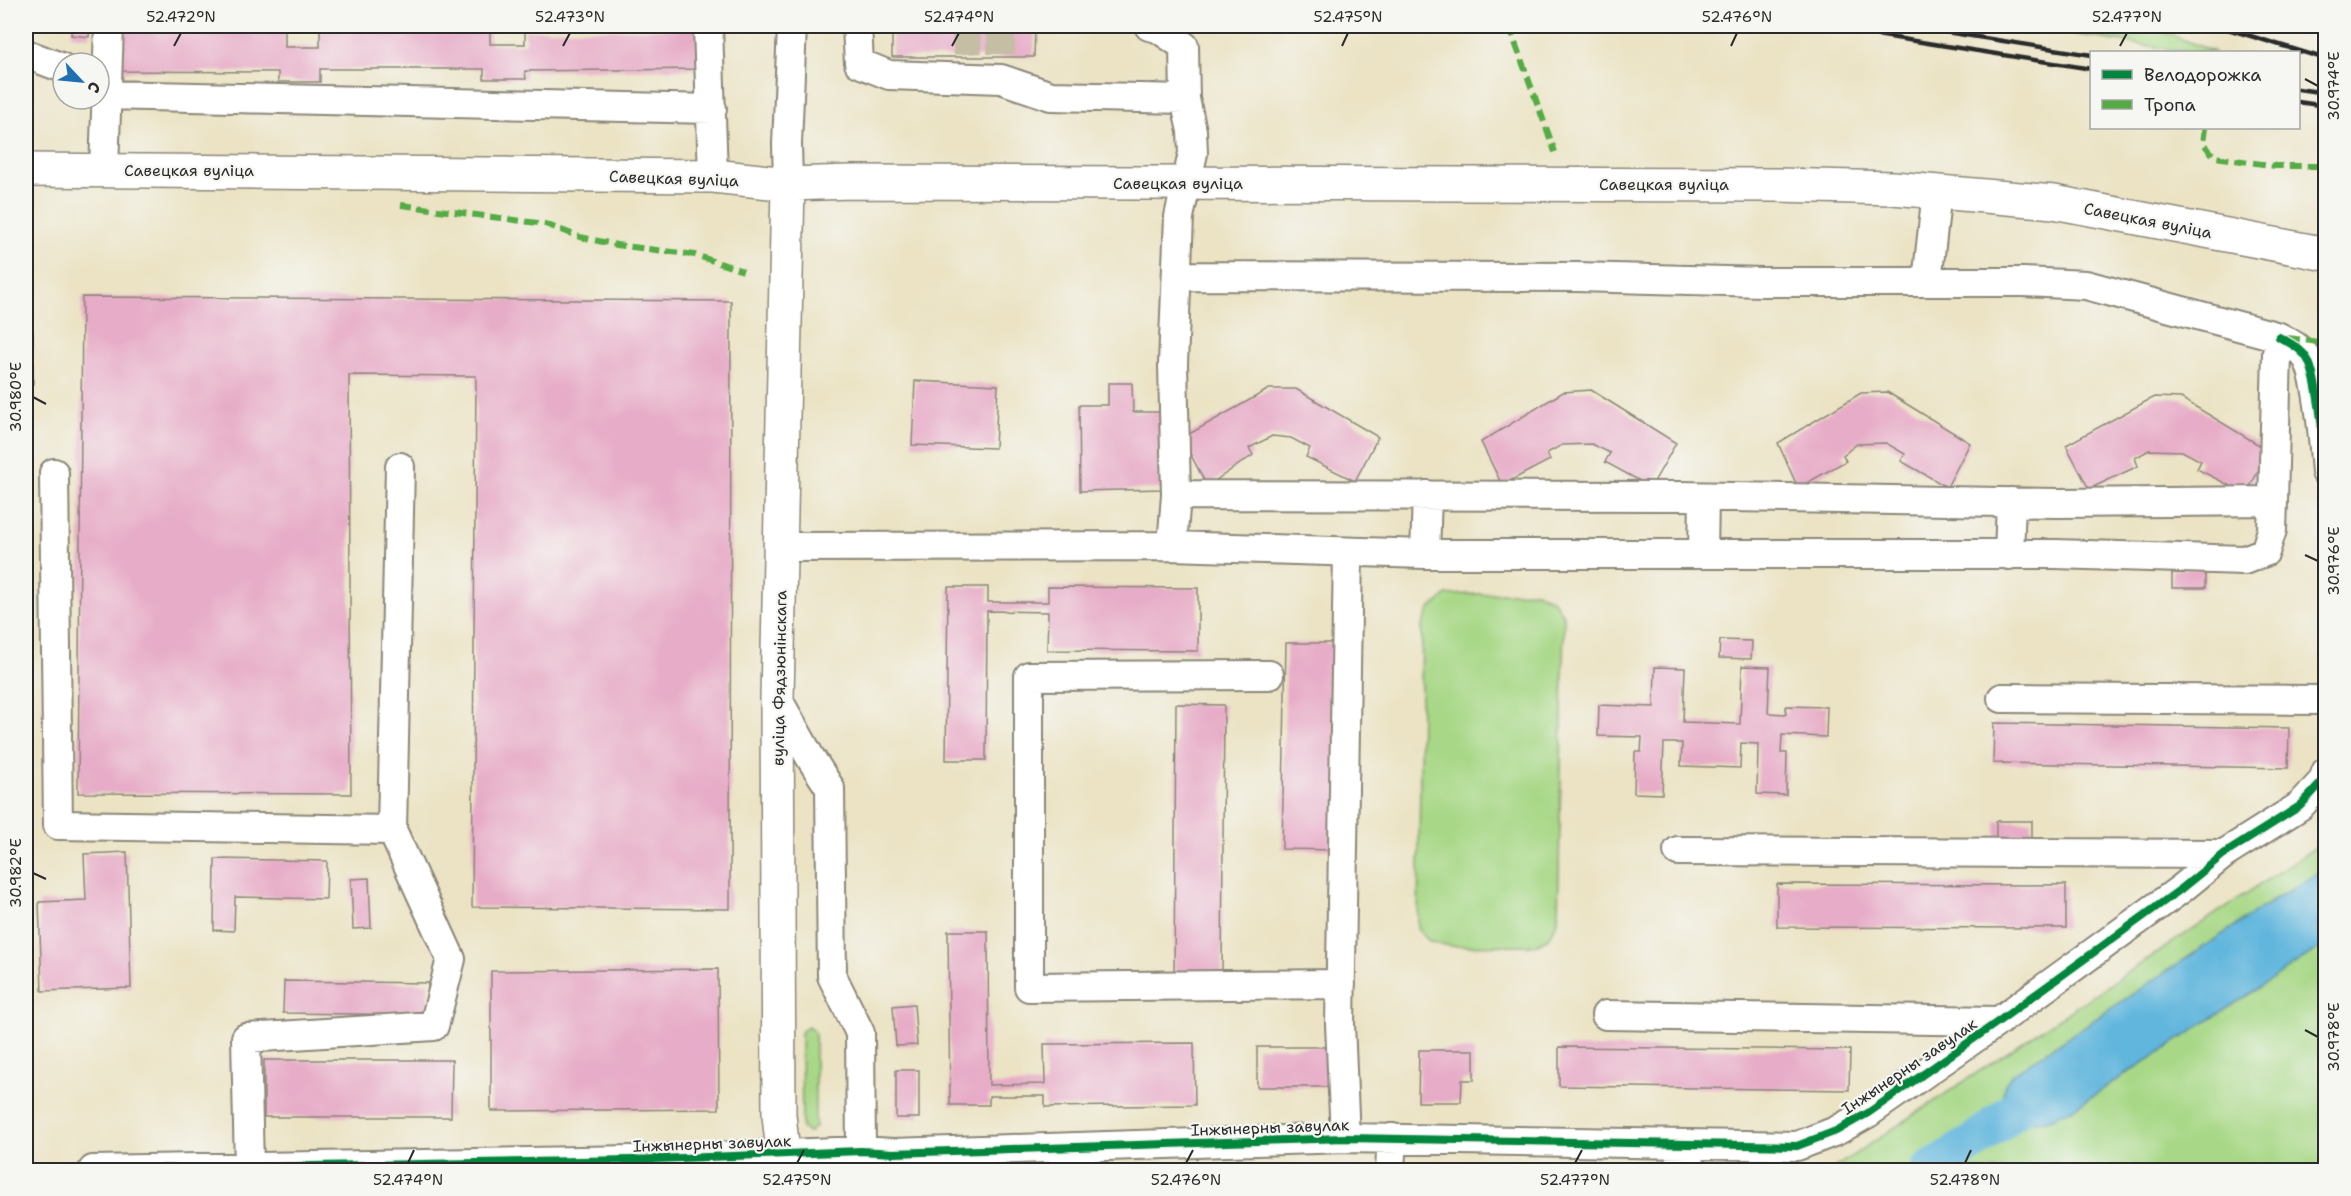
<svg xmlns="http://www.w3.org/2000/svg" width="2351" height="1196" viewBox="0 0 2351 1196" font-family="'Shantell Sans',sans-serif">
  <rect width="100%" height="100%" fill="#f6f6f2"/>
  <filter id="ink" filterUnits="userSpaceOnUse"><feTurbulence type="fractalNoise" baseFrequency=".0167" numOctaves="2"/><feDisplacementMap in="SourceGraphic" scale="12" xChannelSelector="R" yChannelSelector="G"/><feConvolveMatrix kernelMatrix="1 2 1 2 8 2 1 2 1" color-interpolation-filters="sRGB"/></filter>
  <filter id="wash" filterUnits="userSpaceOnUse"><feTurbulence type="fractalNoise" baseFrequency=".008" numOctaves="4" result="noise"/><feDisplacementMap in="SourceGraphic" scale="24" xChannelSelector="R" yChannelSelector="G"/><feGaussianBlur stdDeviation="1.35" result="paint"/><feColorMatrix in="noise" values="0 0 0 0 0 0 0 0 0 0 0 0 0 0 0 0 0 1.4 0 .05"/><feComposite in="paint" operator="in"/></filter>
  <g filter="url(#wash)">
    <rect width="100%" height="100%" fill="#ebe3c4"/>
    <!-- green -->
    <path fill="#a8d887" stroke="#6a8259" stroke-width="1.5" d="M2021,26H2148L2215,52H2188Z
      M1537,592L1553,600L1564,616L1558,920L1550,937L1536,945L1452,946L1430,942L1418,930L1422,626L1430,609L1447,595Z
      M2325,841V1170H1831Z
      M808,1026L815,1032V1127L808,1133L802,1128L801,1032Z"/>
    <!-- water -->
    <path fill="#61b6dd" stroke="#467084" stroke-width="1.5" d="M2325,869V945L2071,1110C2058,1116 2046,1122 2031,1121C2015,1119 1998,1100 2005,1084C2007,1080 2011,1077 2014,1073L2277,898Z"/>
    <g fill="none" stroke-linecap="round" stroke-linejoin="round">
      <!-- river -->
      <path stroke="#61b6dd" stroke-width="38" d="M1929,1170L1967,1147L2054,1080"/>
    </g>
    <g id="blocks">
      <!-- building -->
      <path fill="#e7acc7" d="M72,26H90L89,37L71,35Z
        M320,26H490V44H525V30L702,29V69L525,71L526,79H484V69H320V82H278V72L114,71L115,27L285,28V47H320Z
        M892,26H1035L1034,57H892Z
        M82,297L731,301L730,909L472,907L476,376L349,375L351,794L78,793Z
        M26,332H33V384H26Z
        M915,381L998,385L995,448L912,445Z
        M1108,383H1132L1133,412H1161L1162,489L1080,491L1079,405H1108Z
        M1269,389H1296L1378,437L1355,481L1306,457L1310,448L1291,438L1272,436L1249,448L1253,455L1207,486L1182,438Z
        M1591,390L1676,443L1651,487L1605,462L1610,453L1592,444L1562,445L1547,453L1550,460L1502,485L1481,442L1563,392Z
        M1887,392L1970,443L1947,487L1901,461L1905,454L1886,443L1857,444L1843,455L1846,461L1798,488L1778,443L1861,393Z
        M2154,397L2181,398L2269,451L2246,494L2197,469L2201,461L2182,451L2149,450L2135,458L2138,466L2089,489L2066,445Z
        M26,539H29L27,563H26Z
        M2172,569H2205V588H2172Z
        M948,587H988V602H1048V587L1198,588V651L1047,650L1048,612L987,611L986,760H946Z
        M1720,640L1752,641L1751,659L1719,658Z
        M1286,643H1339L1336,850L1282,849Z
        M1742,666L1770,667L1768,713L1786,714V706L1827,707L1826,737L1782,735L1781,753H1787L1786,795L1757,794L1758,744L1741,743L1740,768L1681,766L1682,743H1664L1662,794L1634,793L1635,752H1641L1642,737L1598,736L1599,705L1654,707L1655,667L1685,668L1683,722L1740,724Z
        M1176,704L1224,705L1222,975H1174Z
        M1994,723L2289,728L2288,768L1993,763Z
        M1996,821H2032V838H1996Z
        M127,852L131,988L42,991L39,902L86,900L84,854Z
        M215,859L327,861L326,899L235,897L234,931L214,930Z
        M369,878L371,928L353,929L351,879Z
        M1777,884L2066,885V928L1777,927Z
        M948,931H988L989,1085L1045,1084L1044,1044L1194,1043L1195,1105L1045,1107V1096H989V1105H950Z
        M718,969L719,1109L491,1111V971Z
        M284,981L428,983V1015L283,1013Z
        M914,1004L917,1045L896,1046L893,1006Z
        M1257,1047H1328V1087H1257Z
        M1559,1047L1850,1050L1849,1090L1559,1086Z
        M1419,1050H1474V1080H1462L1461,1102H1418Z
        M264,1060H452L451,1117H264Z
        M896,1070H919V1118H896Z"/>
    </g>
  </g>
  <g filter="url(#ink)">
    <use href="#blocks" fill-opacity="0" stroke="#8b8778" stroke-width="1.5"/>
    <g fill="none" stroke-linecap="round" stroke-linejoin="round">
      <!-- minor-tunnel -->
      <path stroke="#c5bea5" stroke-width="28" stroke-dasharray="28 14" stroke-linecap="butt" d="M966,26L968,56
        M1001,26V57"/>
      <defs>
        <path id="minor" d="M708,26L713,176
          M857,26L859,63L889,75L1001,79L1051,96L1185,99
          M1149,26L1158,28L1184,46L1185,99L1192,131L1193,153L1179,217L1173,364L1176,495L1172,546
          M26,54L63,68
          M99,90L106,95L712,109
          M104,170L109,26
          M788,184L787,144L792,26
          M1937,191L1927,282H2023L2086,285L2279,337C2290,343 2302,349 2308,360C2319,382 2324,446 2326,472
          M1177,276L1577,277L1763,282H1927
          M54,473L58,825L392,830
          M1176,495L1680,496L2058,503L2273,501L2277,353
          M781,547L1172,546L1425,554H2056L2244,560L2265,552L2272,530L2273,501
          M1425,554L1427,495
          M1703,554L1704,497
          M2009,555L2011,502
          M1269,675L1029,676V987L1341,984
          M777,698L810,757L830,788L832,976L860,1033L861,1151
          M2002,698L2326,700
          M1678,851L2224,854
          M1606,1015L1999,1021
          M1345,1138L1340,1024L1348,552
          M1672,1144L1693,1170
          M249,1168L246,1038L434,1026L451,959L392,830L400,467
          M93,1170L632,1160L861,1151L893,1153L1345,1138L1797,1146L1836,1131L1868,1113L1999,1021L2181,889L2224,854L2300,806L2323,781L2326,772
          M1390,1170L1392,1138"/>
        <path id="major" d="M26,170L713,176L788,184L852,182L1777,185L1893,188L2054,202L2326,254
          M787,1170L783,1153L779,1115L777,698L788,184"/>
      </defs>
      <!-- minor casing -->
      <use href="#minor" stroke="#8b8778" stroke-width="32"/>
      <!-- major casing -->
      <use href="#major" stroke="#8b8778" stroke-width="36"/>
      <!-- minor -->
      <use href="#minor" stroke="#fff" stroke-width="28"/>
      <!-- major -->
      <use href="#major" stroke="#fff" stroke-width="33"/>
      <!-- rail -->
      <path stroke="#2b2b2b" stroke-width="4.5" d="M1820,26L2092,69
        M1908,26L2092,55
        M2218,26L2326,59
        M2298,89L2326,93
        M2298,102L2326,106"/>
      <!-- quiet -->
      <path stroke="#54ab44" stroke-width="6" stroke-dasharray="12 6" stroke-linecap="butt" d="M1509,26L1555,152
        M2205,128L2203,143L2215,157L2276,166H2326
        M401,205L545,224L580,237L617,245L695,255L743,271
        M2288,338L2326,343"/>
      <defs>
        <path id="cycleway" d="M2279,337C2290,343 2302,349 2308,360C2319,382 2324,446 2326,472
          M93,1170L632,1160L861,1151L893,1153L1345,1138L1797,1146L1836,1131L1868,1113L1999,1021L2181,889L2224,854L2300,806L2323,781L2326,772"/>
      </defs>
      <!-- cycleway casing -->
      <use href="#cycleway" stroke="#f6f6f2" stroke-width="11"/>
      <!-- cycleway -->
      <use href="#cycleway" stroke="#00873e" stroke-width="8"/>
    </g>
  </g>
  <!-- ticks -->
  <path fill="none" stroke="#2b2b2b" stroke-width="2" d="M174,46L181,33M563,46L570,33M952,46L959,33M1342,46L1348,33M1731,46L1737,33M2120,46L2127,33M2305,79L2318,86M33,397L46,404M2305,555L2318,561M33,873L46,879M2305,1030L2318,1037M408,1163L414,1150M797,1163L804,1150M1186,1163L1193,1150M1575,1163L1582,1150M1965,1163L1971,1150"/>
  <g text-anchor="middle" stroke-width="4.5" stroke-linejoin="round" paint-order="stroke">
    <!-- street labels -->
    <g font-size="16" fill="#2b2b2b" stroke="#f6f6f2">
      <text x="189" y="176">Савецкая вуліца</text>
      <text transform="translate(674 178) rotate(2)" y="6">Савецкая вуліца</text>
      <text x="1178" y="189">Савецкая вуліца</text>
      <text x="1664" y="190">Савецкая вуліца</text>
      <text transform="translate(2148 220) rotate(11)" y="6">Савецкая вуліца</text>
      <text transform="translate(779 678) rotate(-89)" y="6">вуліца Фядзюнінскага</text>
      <text transform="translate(1909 1066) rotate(-34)" y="6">Інжынерны завулак</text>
      <text transform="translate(1270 1127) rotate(-2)" y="6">Інжынерны завулак</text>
      <text transform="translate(712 1143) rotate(-2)" y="6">Інжынерны завулак</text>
    </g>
  </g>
  <!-- margin -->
  <rect width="2351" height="1196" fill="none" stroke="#f6f6f2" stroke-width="66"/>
  <!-- legend -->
  <rect x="2090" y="51" width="210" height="78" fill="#f6f6f2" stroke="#a5a5a2" stroke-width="1.5"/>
  <rect x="2102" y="70" width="30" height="9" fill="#00873e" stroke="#a5a5a2" stroke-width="1.5"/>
  <text x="2144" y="81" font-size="18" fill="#2b2b2b">Велодорожка</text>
  <rect x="2102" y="100" width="30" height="9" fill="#54ab44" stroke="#a5a5a2" stroke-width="1.5"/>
  <text x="2144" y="111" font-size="18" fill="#2b2b2b">Тропа</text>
  <!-- north arrow -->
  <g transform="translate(81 81) rotate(116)"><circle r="28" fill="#f6f6f2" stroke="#a5a5a2" stroke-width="1.5"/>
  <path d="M0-4.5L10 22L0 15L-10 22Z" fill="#1f6fb2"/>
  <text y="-9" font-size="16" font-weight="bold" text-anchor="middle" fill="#2b2b2b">С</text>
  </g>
  <rect x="33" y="33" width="2285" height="1130" fill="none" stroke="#2b2b2b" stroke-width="2"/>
  <g font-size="15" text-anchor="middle" fill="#2b2b2b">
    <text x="181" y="22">52.472°N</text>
    <text x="570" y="22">52.473°N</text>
    <text x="959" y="22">52.474°N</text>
    <text x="1348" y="22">52.475°N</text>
    <text x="1737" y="22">52.476°N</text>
    <text x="2127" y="22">52.477°N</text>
    <text transform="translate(2334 86) rotate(-90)" y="5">30.974°E</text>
    <text transform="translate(16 397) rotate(-90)" y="5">30.980°E</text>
    <text transform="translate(2334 561) rotate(-90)" y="5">30.976°E</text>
    <text transform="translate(16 873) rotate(-90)" y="5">30.982°E</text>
    <text transform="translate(2334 1037) rotate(-90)" y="5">30.978°E</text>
    <text x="408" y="1185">52.474°N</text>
    <text x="797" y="1185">52.475°N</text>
    <text x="1186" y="1185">52.476°N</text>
    <text x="1575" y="1185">52.477°N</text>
    <text x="1965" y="1185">52.478°N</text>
  </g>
</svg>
